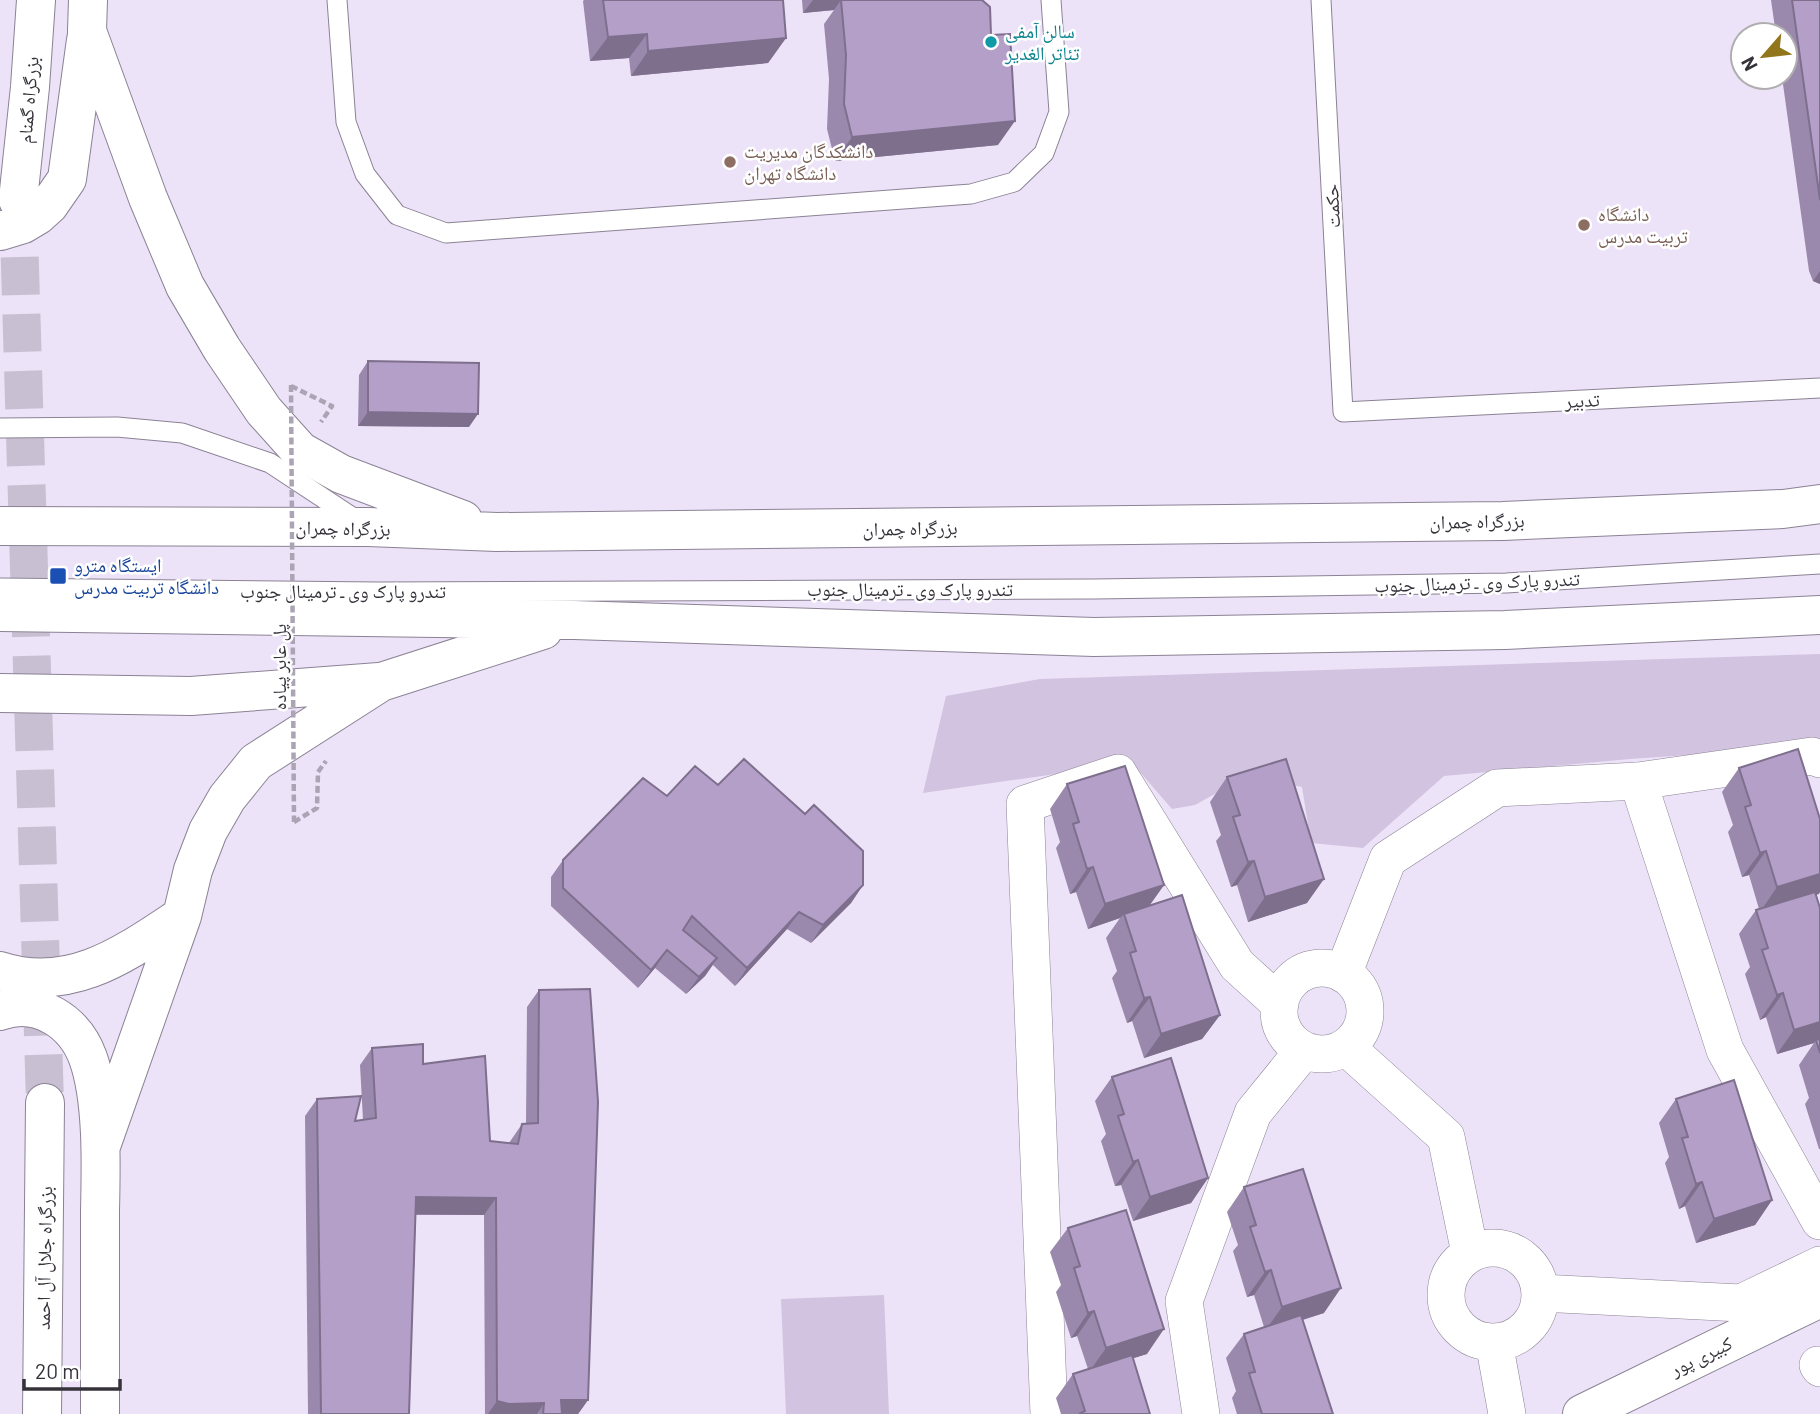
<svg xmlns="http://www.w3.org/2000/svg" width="1820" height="1414" viewBox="0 0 1820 1414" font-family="Barlow,'Noto Naskh Arabic',sans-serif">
  <rect width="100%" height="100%" fill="#ede3f8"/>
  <!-- green -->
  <path fill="#d2c3e1" d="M1820,654V746L1630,759L1444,776L1363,848L1311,843L1302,787L1247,776L1195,805L1172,809L1132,763L923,793L946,696L1040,679Z
    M884,1295L889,1414H786L781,1299Z"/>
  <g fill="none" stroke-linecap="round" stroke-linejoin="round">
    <!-- trunk-tunnel -->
    <path stroke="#c8c0d2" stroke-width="38" stroke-dasharray="38 19" stroke-linecap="butt" d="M18,200L45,1103"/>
    <defs>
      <path id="service" d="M337,0L346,122L365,174L397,215L446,233L971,194L1014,182L1044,153L1059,112L1051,0
        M1321,0L1343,412L1820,388
        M0,428L117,427L182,433L270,463L358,521
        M0,588L378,592L1094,589L1506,583L1820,564"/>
      <path id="minor" d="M1638,781L1725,1050L1820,1221
        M1279 1011a43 43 0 1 1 86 0a43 43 0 1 1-86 0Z
        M1343,974L1388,859L1497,788L1638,781L1812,756L1820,759
        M1346,1047L1446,1137L1470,1253
        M1446 1295a47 47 0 1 1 94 0a47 47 0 1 1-94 0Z
        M1540,1293L1741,1303L1820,1265
        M1494,1342L1507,1414
        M1818,1365L1820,1368
        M1049,1414L1025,804L1118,773L1237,965L1280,1004
        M1201,1414L1184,1301L1253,1113L1304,1050"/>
      <path id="tertiary" d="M1582,1414L1820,1298"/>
      <path id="primary" d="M87,31L88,0"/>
      <path id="trunk" d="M87,31L148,198L185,286L222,349L264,411L300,451L341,474L463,520
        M18,200L30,87L36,0
        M0,231L23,224L38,215L49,205L67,179L86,40
        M0,526L368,527L497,532L1503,521L1783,509L1820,504
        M0,612L574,620L1094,637L1505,630L1820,615
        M0,693L191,696L379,682
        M0,971C71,994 126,953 182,916
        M0,1011C38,997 75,1022 88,1058C103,1100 101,1167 100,1211C100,1279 100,1346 100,1414
        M101,1146L182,916L193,870L208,831L227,798L256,762L381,682L543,630
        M42,1414L45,1103"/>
    </defs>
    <!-- service casing -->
    <use href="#service" stroke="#8b8294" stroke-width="21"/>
    <!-- minor casing -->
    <use href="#minor" stroke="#8b8294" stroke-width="38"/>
    <!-- tertiary casing -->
    <use href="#tertiary" stroke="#8b8294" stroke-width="40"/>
    <!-- primary casing -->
    <use href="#primary" stroke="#8b8294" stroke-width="40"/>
    <!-- trunk casing -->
    <use href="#trunk" stroke="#8b8294" stroke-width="40"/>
    <!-- path -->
    <path stroke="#aca4b4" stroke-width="4.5" stroke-dasharray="7 3.5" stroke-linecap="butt" d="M291,386L332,406L321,422
      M294,822L317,808L318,772L326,761"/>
    <!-- service -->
    <use href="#service" stroke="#fff" stroke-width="19"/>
    <!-- minor -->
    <use href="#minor" stroke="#fff" stroke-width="37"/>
    <!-- tertiary -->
    <use href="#tertiary" stroke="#fff" stroke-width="38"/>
    <!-- primary -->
    <use href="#primary" stroke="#fff" stroke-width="38"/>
    <!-- trunk -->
    <use href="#trunk" stroke="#fff" stroke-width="38"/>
    <!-- path-bridge -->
    <path stroke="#aca4b4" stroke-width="4.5" stroke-dasharray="7 3.5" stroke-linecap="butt" d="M291,385L294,822"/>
  </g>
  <!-- wall -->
  <path fill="#9b89ad" d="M584,0H783L786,38L768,63L631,76L629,58L590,61L583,1Z
    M802,0H982L991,35L998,145L835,161L827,129L829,79L824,24L834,10L803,13Z
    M1771,0H1820V284L1813,281L1809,271L1782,77H1785V35H1776Z
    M368,361L469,427L358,426L359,375Z
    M1739,768L1820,819V892L1816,894L1820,908V1149H1819L1805,1104L1809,1098L1799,1065L1814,1043L1777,1054L1766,1017L1760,1020L1745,974L1750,967L1739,934L1756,910L1759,909L1749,875L1742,877L1728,832L1733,825L1722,792Z
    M1227,777L1307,903L1248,922L1237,885L1231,887L1216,841L1221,835L1210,802Z
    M1067,784L1164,885L1150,905L1220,1015L1202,1039L1144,1058L1132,1021L1127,1023L1112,978L1117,971L1106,938L1120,918L1088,929L1076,892L1070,894L1056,848L1060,842L1050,809Z
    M718,785L863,885L851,903L811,943L787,929L735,986L713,965L705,976L686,994L655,968L638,988L551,906V877L563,860L667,796Z
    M539,990L588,1400L578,1414H485L484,1215H416L409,1414H308L305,1116L317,1099L355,1121L363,1120L360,1065L372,1048L423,1064L490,1141L509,1143L522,1124L526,1123L527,1007Z
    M1112,1077L1208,1178L1191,1203L1133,1221L1121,1185L1115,1186L1101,1141L1106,1134L1095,1101Z
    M1676,1099L1772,1200L1755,1225L1696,1243L1685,1206L1679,1209L1665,1163L1669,1157L1659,1123Z
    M1244,1187L1324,1313L1303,1320L1333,1414H1237L1232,1398L1236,1391L1226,1358L1244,1334L1264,1327L1254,1295L1247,1297L1233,1251L1238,1245L1227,1212Z
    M1068,1228L1147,1354L1133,1358L1150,1414H1061L1056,1398L1073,1374L1088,1369L1077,1336L1071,1338L1056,1292L1061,1285L1050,1252Z"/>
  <!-- shaded-wall -->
  <path fill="#7e6f8d" d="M813,0H841L834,10L803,13Z
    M647,34L629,58L590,61L608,37Z
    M786,38L768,63L631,76L648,51Z
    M1015,121L998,145L835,161L852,137Z
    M1820,271V284L1813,281Z
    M368,412L478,414L469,427L358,426Z
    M1766,851L1749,875L1742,877L1760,853Z
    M1254,861L1237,885L1231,887L1248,862Z
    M1093,867L1076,892L1070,894L1087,869Z
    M1820,874V892L1819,894L1760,912L1777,887Z
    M1324,879L1307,903L1248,922L1265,897Z
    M863,885L851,903L811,943L823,925Z
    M1164,885L1146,910L1124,914L1120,918L1088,929L1105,904Z
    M799,912L787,929L735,986L747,968Z
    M667,950L655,968L638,988L651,970Z
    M717,958L705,976L686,994L699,977Z
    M1783,993L1766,1017L1760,1020L1777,995Z
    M1150,997L1132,1021L1127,1023L1144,998Z
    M1220,1015L1202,1039L1144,1058L1161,1034Z
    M1820,1022V1041L1816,1040L1814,1043L1777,1054L1794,1030Z
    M1138,1160L1121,1185L1115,1186L1133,1162Z
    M1208,1178L1191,1203L1133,1221L1150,1197Z
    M1702,1182L1685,1206L1679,1209L1696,1184Z
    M416,1197L496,1198L484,1215L404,1214Z
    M1772,1200L1755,1225L1696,1243L1714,1219Z
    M1271,1270L1254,1295L1247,1297L1265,1272Z
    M1341,1288L1324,1313L1265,1331L1282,1307Z
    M1094,1311L1077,1336L1071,1338L1088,1313Z
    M1164,1329L1147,1354L1089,1372L1106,1348Z
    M561,1400H588L578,1414H551Z
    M497,1401L544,1403L537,1414H488Z"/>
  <!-- building -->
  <path fill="#b49fc9" stroke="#7e6f8d" stroke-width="2" d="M603,0H783L786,38L648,51L647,34L608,37Z
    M841,0H982L990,7L991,35L1010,34L1015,121L852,137L844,104L846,55Z
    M1792,0H1820V200Z
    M368,361L479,363L478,414L368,412Z
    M1798,749L1820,819V874L1777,887L1766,851L1760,853L1745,807L1751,805L1739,768Z
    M744,759L805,814L814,805L863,851V885L823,925L799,912L747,968L692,916L683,930L717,958L699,977L667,950L651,970L563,888V860L643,778L667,796L695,766L718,785Z
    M1286,759L1324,879L1265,897L1254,861L1248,862L1233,817L1240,815L1227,777Z
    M1125,766L1164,885L1105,904L1093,867L1087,869L1073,824L1079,822L1067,784Z
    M1815,892L1820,908V1022L1794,1030L1783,993L1777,995L1762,950L1768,948L1756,910Z
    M1182,895L1220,1015L1161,1034L1150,997L1144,998L1130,953L1136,951L1124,914Z
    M590,989L598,1102L588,1400H561L562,1414H543L544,1403L509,1404L497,1401L496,1198L416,1197L409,1414H321L317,1099L361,1096L355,1121L376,1118L372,1048L423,1044V1064L485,1056L490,1141L518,1144L522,1124L538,1123L539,990Z
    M1820,1039V1053L1816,1040Z
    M1171,1058L1208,1178L1150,1197L1138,1160L1133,1162L1118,1116L1124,1114L1112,1077Z
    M1734,1080L1772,1200L1714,1219L1702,1182L1696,1184L1682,1138L1688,1137L1676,1099Z
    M1303,1169L1341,1288L1282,1307L1271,1270L1265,1272L1250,1227L1256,1225L1244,1187Z
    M1126,1210L1164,1329L1106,1348L1094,1311L1088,1313L1074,1268L1080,1266L1068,1228Z
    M1301,1315L1333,1414H1262L1249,1373L1255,1372L1244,1334Z
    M1132,1355L1150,1414H1079L1085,1411L1073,1374Z"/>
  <!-- markers -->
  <circle fill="#0f9aa8" stroke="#fff" stroke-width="2.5" cx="991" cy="42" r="7"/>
  <g fill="#8d6e63" stroke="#fff" stroke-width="2.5">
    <circle cx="730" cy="162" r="7"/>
    <circle cx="1584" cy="225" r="7"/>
  </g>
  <rect fill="#1a4fb4" stroke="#fff" stroke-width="2.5" x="49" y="567" width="18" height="18" rx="3.5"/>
  <g text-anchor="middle" stroke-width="5" stroke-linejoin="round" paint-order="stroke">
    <!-- culture labels -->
    <g font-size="19" fill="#0d838f" stroke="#fff" text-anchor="start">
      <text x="1005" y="38">سالن آمفی<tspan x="1005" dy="22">تئاتر الغدير</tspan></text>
    </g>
    <!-- street labels -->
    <g font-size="19" fill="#36323a" stroke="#fff">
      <text transform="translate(28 100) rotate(-85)" y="7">بزرگراه گمنام</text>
      <text transform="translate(1332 206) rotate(-93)" y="7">حکمت</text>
      <text transform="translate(1582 400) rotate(-3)" y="7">تدبیر</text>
      <text transform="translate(1477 521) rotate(-1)" y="7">بزرگراه چمران</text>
      <text transform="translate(343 528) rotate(1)" y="7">بزرگراه چمران</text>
      <text transform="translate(910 528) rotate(-1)" y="7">بزرگراه چمران</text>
      <text transform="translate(1477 582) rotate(-2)" y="7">تندرو پارک وی ـ ترمینال جنوب</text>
      <text x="910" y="596">تندرو پارک وی ـ ترمینال جنوب</text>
      <text x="343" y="598">تندرو پارک وی ـ ترمینال جنوب</text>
      <text transform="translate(279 667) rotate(-90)" y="7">پل عابر پیاده</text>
      <text transform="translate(44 1258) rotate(-89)" y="7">بزرگراه جلال آل احمد</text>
      <text transform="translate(1701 1356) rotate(-26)" y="7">کبیری پور</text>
    </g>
    <!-- education labels -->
    <g font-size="19" fill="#785e54" stroke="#fff" text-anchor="start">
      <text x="744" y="158">دانشکدگان مدیریت<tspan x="744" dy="22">دانشگاه تهران</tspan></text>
      <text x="1598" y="221">دانشگاه<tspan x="1598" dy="22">تربیت مدرس</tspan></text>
    </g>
    <!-- transit labels -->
    <g font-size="19" fill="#164399" stroke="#fff" text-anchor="start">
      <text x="74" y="572">ایستگاه مترو<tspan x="74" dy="22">دانشگاه تربیت مدرس</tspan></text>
    </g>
  </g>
  <!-- north arrow -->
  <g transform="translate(1764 56) rotate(242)"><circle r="33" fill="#ffffff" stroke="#afadb0" stroke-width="2"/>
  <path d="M0-5L12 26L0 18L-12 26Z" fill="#91761c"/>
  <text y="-10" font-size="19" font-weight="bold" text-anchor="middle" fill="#36323a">N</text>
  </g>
  <!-- scale -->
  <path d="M24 1379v10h96v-10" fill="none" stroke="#36323a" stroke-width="3.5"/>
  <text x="35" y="1379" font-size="21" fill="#36323a" stroke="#ffffff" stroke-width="5" paint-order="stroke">20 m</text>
</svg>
